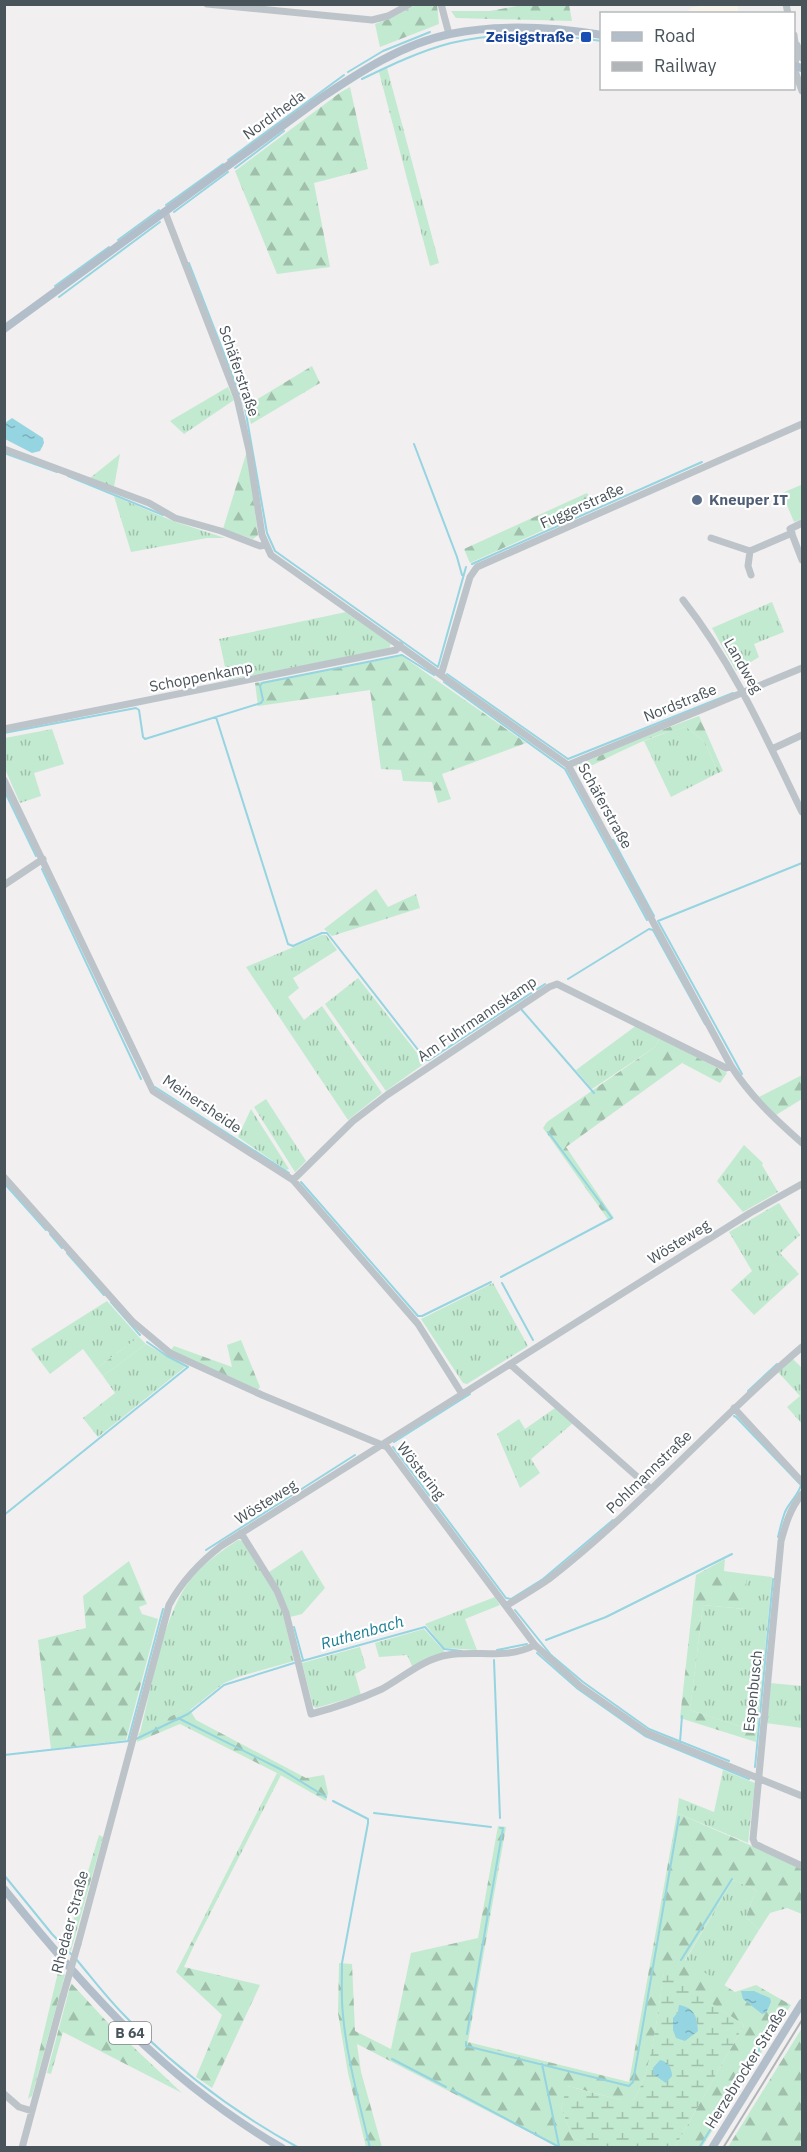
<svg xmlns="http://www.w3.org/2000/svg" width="807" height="2152" viewBox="0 0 807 2152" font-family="'IBM Plex Sans',sans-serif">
  <defs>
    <pattern id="grass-tufts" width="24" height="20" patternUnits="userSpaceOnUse" patternTransform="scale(1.5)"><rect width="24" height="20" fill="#c2ead0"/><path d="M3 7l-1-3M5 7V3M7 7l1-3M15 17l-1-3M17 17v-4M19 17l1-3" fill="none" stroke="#a0c0ac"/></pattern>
    <pattern id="forest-firs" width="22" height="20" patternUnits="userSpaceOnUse" patternTransform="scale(1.5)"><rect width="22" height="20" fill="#c2ead0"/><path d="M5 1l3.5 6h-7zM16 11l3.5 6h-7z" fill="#a0c0ac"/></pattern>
    <pattern id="wetland-marsh" width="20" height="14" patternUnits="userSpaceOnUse" patternTransform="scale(1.5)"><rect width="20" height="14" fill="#c2ead0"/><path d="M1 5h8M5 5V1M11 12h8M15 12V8" fill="none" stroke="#a0c0ac"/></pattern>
    <pattern id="water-ripples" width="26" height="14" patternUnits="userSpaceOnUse" patternTransform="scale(1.5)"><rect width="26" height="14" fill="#95d4e1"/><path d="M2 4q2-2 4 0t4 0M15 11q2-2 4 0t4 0" fill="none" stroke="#7cafb9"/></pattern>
  </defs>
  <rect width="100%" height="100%" fill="#f1efef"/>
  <!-- commercial -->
  <path fill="#faf5ea" d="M704,5H737L739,13H686L691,8Z"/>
  <!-- grass -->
  <path fill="url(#grass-tufts)" d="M387,68L439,263L430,266L379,72Z
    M228,387L234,400L184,434L170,421Z
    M114,496L173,521L225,538H207L131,552Z
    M772,602L784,632L754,644L759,657L736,671L712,628Z
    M346,612L391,643L389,649L228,680L219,639Z
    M686,727L705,742L718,773L671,797L644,741L673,730Z
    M52,729L64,764L34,773L41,796L20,803L5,769V738Z
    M322,935H326L337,950L293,978L299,988L288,997L304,1020L322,1006L382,1093L348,1120L246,967Z
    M358,978L425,1063L386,1091L325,1004Z
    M637,1025L660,1038L655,1047L592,1089L576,1070Z
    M266,1099L306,1161L295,1172L254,1107Z
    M251,1109L289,1169L286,1170L238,1137Z
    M744,1145L763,1163L762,1165L778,1192L743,1212L717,1181Z
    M779,1203L800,1235L780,1253L799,1274L754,1315L731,1290L752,1271L729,1232Z
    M493,1283L528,1346L467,1384L463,1383L421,1319Z
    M107,1301L139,1337L97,1368L83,1349L50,1374L31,1349Z
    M146,1344L185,1367L98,1437L83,1418L115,1393L103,1376Z
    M793,1359L802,1368V1424L787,1407L800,1396L778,1372Z
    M555,1408L573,1423L531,1459L540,1473L520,1488L497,1434L519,1419L525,1429Z
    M238,1540L243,1541L274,1592L283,1614L294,1661L241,1676L224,1683L190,1710H183L140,1733C151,1690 162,1622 186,1586C199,1567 218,1553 238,1540Z
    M302,1550L325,1588L302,1614L290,1617L269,1572Z
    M746,1574L772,1577L757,1732L690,1710L703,1605L744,1609Z
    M495,1597L500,1605L465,1619L477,1650L444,1648L425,1624Z
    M424,1629L445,1652L431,1657L413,1668L407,1655L379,1657L375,1643Z
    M360,1647L366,1668L355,1674L361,1695L316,1708L313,1706L302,1663Z
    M770,1683L802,1686V1728L766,1723Z
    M723,1770L755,1783L748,1843L677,1813L679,1798L714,1812Z
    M277,1773L281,1775L195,1943L192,1941Z
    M733,1880L756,1890L746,1917L759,1930L724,1986L685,1961Z"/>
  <!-- forest -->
  <path fill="url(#forest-firs)" d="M416,5H437L439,24L380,47L375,24L389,19Z
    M522,5L538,6L569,5L572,21L456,18L451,11H490Z
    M350,87L368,169L314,183L330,267L277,274L235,171L341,92Z
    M312,366L320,383L251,424L246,406Z
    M247,451L258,535L253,539L223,529Z
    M120,454L114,487L90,478Z
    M587,493L595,507L470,563L464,549Z
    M402,656L526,743L442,774L451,799L438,803L432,782L403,781L401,770L381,769L370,690L258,706L255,683Z
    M699,716L723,771L718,773L705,742L686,727C649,735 613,756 578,772L576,766L640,738Z
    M376,889L388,907L416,894L420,908L332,936L324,929Z
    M660,1038L727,1073L720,1083L682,1063L566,1147L614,1218L609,1221L543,1128L547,1122L655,1047Z
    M802,1075V1099L776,1115L759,1097Z
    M139,1337L146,1344L103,1376L97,1368Z
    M241,1340L260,1387L258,1390L170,1351L174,1346L232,1367L227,1345Z
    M725,1559L724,1571L746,1574L745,1609L703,1605L690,1710L757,1732L756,1742L680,1718L696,1575Z
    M129,1561L147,1604L139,1607L142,1614L158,1619L126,1740L51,1749L38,1640L86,1628L83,1596Z
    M183,1710H190L196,1720L306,1778L324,1775L328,1793L326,1801L277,1773L180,1724L137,1742L139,1733Z
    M677,1813L802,1868V1914L787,1908L770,1913L759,1930L746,1917L756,1890L733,1880L685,1960L735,1992L756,1985L791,2005L702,2147H675L744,2025L664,1973C658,2007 653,2073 633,2100H621L568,2086L561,2108L573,2138L592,2147H558L357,2044L361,2072L382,2147H366L348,2073L338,2013L339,1963L352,1964L355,2031L391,2049L411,1953L478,1938L498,1826L506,1827L468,2042L629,2082Z
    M99,1835L103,1837L71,1951L66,1946L67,1941Z
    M192,1941L195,1943L184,1967L260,1985L212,2088L196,2077L222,2015L176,1972Z
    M59,1968L65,1975L32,2096L28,2099Z
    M71,1983L110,2025L182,2093L63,2032L51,2074L47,2073Z
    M802,2028V2147H728Z"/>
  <!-- wetland -->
  <path fill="url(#wetland-marsh)" d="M664,1972L744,2025L675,2147H592L573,2138L561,2108L567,2086L621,2100H633C653,2073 658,2006 664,1972Z"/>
  <!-- park -->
  <path fill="#c2ead0" d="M801,485L802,489V519L794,522L782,493Z"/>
  <!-- water -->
  <path fill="url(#water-ripples)" d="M12,418L43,438L44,443L40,451L32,453L5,439V423Z
    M741,1991H754L770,1998L771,2002L766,2013L762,2014L743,1999Z
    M679,2005C694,2008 697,2015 698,2031L685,2041L676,2038L673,2030V2018L678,2012Z
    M660,2060C668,2061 672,2069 672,2076L666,2083L653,2074V2068Z"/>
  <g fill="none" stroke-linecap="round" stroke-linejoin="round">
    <!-- stream -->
    <path stroke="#95d4e1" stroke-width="2" d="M348,72L383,51L430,32
      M362,79C391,65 420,51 451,43C500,31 552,34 602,41
      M228,160L344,75
      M235,168L284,131
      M166,205L223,164
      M174,212L228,172
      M118,240L159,210
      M189,263L245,408L267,533L275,551L438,667L466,567
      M55,286L109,247
      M59,297L160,222
      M414,444L457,557L462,575
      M4,453L57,472
      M68,476L163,515
      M472,564L702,462
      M447,674L568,759L733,693
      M444,682L565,769L647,920
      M216,717L288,944L293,946L322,933H327L426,1060H429L545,984
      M4,733L136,708L139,710L143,737L145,739L261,703L263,700L260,686L262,683L402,655L434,675
      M4,790L36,856
      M613,840L654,916
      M42,869L141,1079
      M568,979L649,929L653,930L705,1024
      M521,1009L594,1093
      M742,1074L658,921L802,863
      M155,1087L289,1173
      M301,1182L418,1316H422L491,1282
      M4,1183L46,1230
      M50,1234L62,1248
      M67,1253L104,1295
      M501,1277L612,1218L548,1132
      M502,1283L533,1340
      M111,1302L140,1335
      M748,1391L777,1364
      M734,1416L736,1417L801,1485C799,1494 789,1503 785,1512C782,1520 780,1529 778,1537
      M394,1442L470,1394
      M393,1447L506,1598L511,1599L543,1579L613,1520
      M4,1515L188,1367L167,1356L147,1342
      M206,1550L355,1455
      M515,1610L551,1655L583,1682L649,1729L729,1761
      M294,1627L303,1660
      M546,1640L606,1617L732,1554
      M497,1650L527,1644
      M537,1653L578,1689L645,1736L749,1779
      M494,1660L500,1818
      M302,1661L425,1627L444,1649L462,1651
      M178,1718L282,1770L326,1797
      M136,1739L188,1714L224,1685L294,1663
      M128,1741L163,1609
      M680,1742L682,1716
      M4,1755L129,1741
      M755,1767L773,1579
      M333,1801L368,1819V1823L342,1963C342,1980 341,1998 343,2015C347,2060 360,2104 370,2148
      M374,1813L491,1827
      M4,1875L52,1934L72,1955
      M76,1959C92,1978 107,1998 124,2015C175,2068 235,2113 299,2148
      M681,1960L732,1879
      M467,2034L503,1828H500
      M466,2042V2046L629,2086L633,2082L679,1817
      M392,2059L446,2087
      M542,2064L559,2146
      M452,2090L561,2148
      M699,2148L770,2032"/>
    <!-- minor -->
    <path stroke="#bcc4ca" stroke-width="7" d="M207,4L372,20L388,16L410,4
      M441,4L449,34
      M786,4L788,14
      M794,35L796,50L795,71L802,91
      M797,45L802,58
      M165,212L237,398L249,450L262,535L271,555L568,765L731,1066C751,1097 775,1119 802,1143
      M4,449L149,503L175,518L221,531L260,546L265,545
      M802,523L790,529L802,560
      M711,538L750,551
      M751,575L748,566L750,551L792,533
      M683,600C734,665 766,738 802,812
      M441,675L470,577L477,567L802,424
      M4,729L396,650L400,645
      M772,749L802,735
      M568,765L802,668
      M4,780L153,1091L293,1180L418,1324L462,1394
      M4,885L43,859
      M4,1177L133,1322L170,1353L262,1395L387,1447L535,1645L580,1686L647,1733L802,1796
      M293,1180L353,1121L387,1095L549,987L557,984L726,1068L731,1066
      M510,1364L651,1489
      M734,1408L802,1482
      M802,1494C790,1509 786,1523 781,1541L753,1839L755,1844L802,1866
      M241,1533L277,1591L286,1613L311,1714C334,1708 360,1699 382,1689C402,1678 425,1658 448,1655C477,1650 507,1660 535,1645
      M506,1606C520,1597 535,1589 549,1579C639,1509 715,1421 802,1347
      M78,1944L169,1605C182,1581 199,1563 221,1546L750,1213L802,1184
      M4,2094L19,2107L32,2111
      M22,2148L63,1996"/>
    <!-- major -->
    <path stroke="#b2bfca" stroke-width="8" d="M794,66L802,68
      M4,329L318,100C358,73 402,44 450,34C498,24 553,27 602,35
      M4,1889C87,1992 166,2081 282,2148
      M712,2148L802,2003"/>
    <!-- rail -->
    <path stroke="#b2b5b8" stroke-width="2" d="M723,2148L802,2020"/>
    <!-- minor-bridge -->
    <path stroke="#bcc4ca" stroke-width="7" d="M63,1996L78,1944"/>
  </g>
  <!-- markers -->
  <rect fill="#1a4fb4" stroke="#fff" stroke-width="2" x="580" y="31" width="12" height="12" rx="3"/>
  <circle fill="#5c6f8a" stroke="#fff" stroke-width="2" cx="697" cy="500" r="6"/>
  <g text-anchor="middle" stroke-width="4.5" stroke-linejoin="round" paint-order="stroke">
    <!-- shield labels -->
    <rect fill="#fff" stroke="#80878c" stroke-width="1.5" x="109" y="2022" width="42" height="22" rx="4.5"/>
    <g font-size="14" font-weight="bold" fill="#49535a">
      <text x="130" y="2038">B 64</text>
    </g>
    <!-- transit labels -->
    <g font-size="15" font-weight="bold" fill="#164399" stroke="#fff" text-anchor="end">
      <text x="574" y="42">Zeisigstraße</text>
    </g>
    <!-- street labels -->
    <g font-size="15" fill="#49535a" stroke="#fff">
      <text transform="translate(274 115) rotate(-36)" y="5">Nordrheda</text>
      <text transform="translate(239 371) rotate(71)" y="5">Schäferstraße</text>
      <text transform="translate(582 506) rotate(-24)" y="5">Fuggerstraße</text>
      <text transform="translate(743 666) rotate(60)" y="5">Landweg</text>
      <text transform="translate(201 677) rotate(-11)" y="5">Schoppenkamp</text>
      <text transform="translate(680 703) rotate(-22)" y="5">Nordstraße</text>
      <text transform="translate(605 806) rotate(61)" y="5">Schäferstraße</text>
      <text transform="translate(477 1019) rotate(-34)" y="5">Am Fuhrmannskamp</text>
      <text transform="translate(202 1104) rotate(34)" y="5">Meinersheide</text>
      <text transform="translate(679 1242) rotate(-32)" y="5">Wösteweg</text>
      <text transform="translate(421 1471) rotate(52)" y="5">Wöstering</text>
      <text transform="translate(649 1472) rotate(-44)" y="5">Pohlmannstraße</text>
      <text transform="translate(266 1502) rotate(-32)" y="5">Wösteweg</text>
      <text transform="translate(753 1691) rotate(-84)" y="5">Espenbusch</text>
      <text transform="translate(70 1922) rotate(-75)" y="5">Rhedaer Straße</text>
      <text transform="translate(746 2068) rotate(-58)" y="5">Herzebrocker Straße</text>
    </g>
    <!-- service labels -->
    <g font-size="15" font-weight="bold" fill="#4e5e75" stroke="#fff" text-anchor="start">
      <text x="709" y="505">Kneuper IT</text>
    </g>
    <!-- water labels -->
    <g font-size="16" font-style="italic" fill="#1c7e92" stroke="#fff">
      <text transform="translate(362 1632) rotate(-16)" y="6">Ruthenbach</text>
    </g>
  </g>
  <!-- border -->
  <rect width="807" height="2152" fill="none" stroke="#49535a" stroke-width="12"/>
  <!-- legend -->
  <rect x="600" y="12" width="195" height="78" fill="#ffffff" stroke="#b6babd" stroke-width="1.5"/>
  <rect x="612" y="32" width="30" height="9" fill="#b2bfca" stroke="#b6babd" stroke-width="1.5"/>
  <text x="654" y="42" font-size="18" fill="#49535a">Road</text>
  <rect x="612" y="62" width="30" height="9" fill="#b2b5b8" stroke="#b6babd" stroke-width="1.5"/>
  <text x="654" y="72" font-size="18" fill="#49535a">Railway</text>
</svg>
